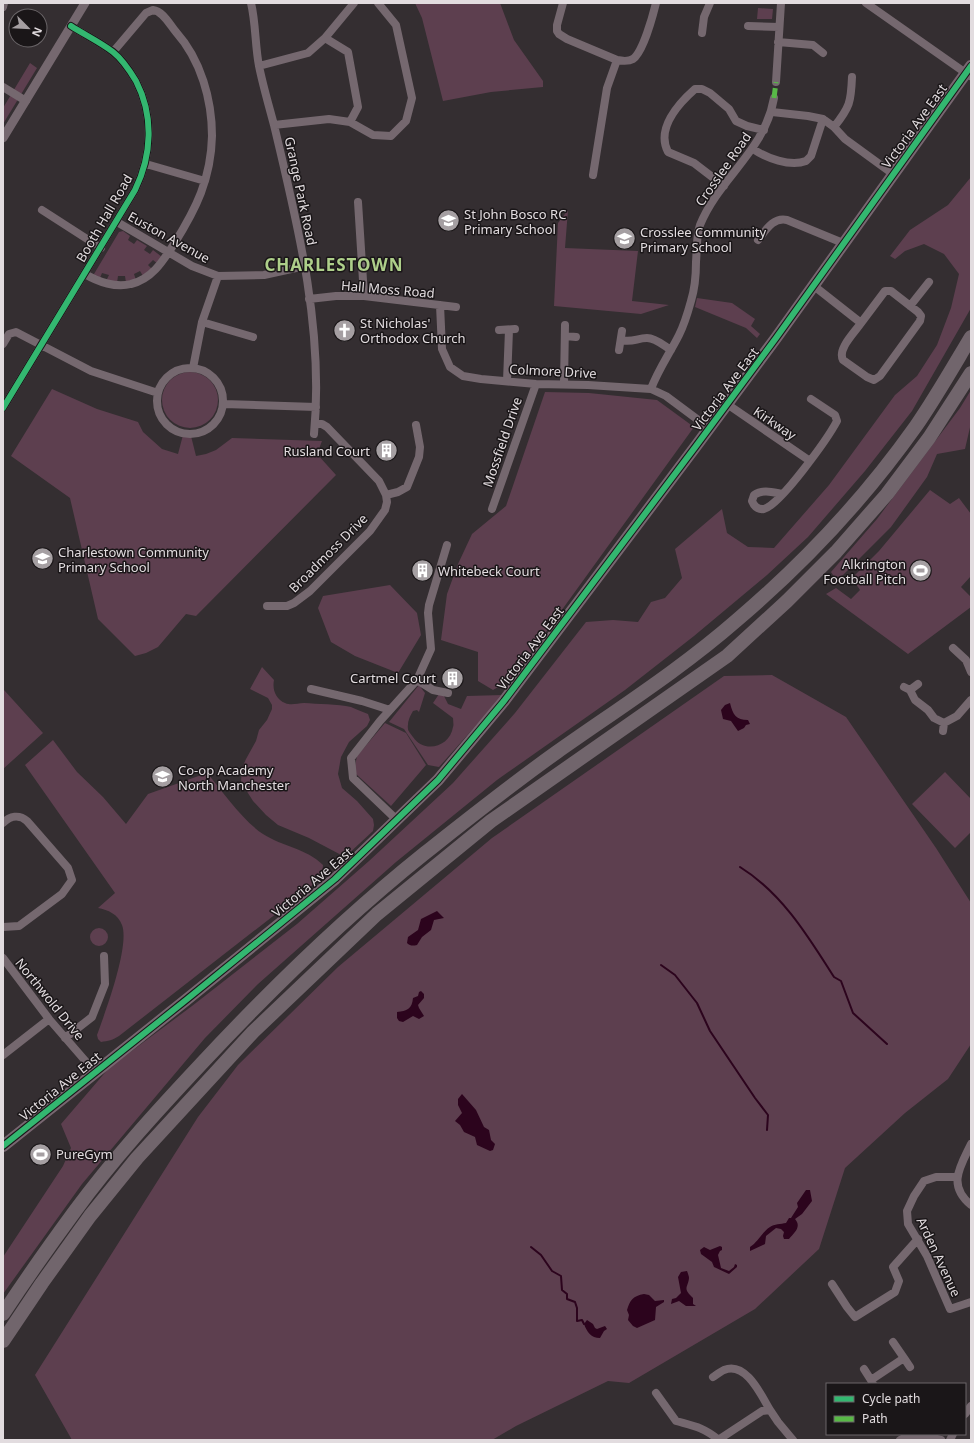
<svg xmlns="http://www.w3.org/2000/svg" width="974" height="1443" viewBox="0 0 974 1443" font-family="'Noto Sans',sans-serif">
  <rect width="100%" height="100%" fill="#342e31"/>
  <!-- green -->
  <path fill="#5d3f4f" d="M415,3H500L514,40L543,81V87L491,92L443,101L422,18Z
    M758,8L773,9L772,19H757Z
    M30,63L37,68L3,124V108Z
    M971,177V308L912,411L865,471L808,537L767,575L694,636L625,690L497,780L396,862L258,984L205,1038L82,1184L3,1294V1257L63,1166L71,1148L61,1124L109,1068L192,1006L297,924L369,861L453,783L515,713L586,622L613,620L638,622L651,602L665,598L682,578L675,549L722,509L727,533L748,547L774,548L829,485L895,395L917,376L937,345L951,308L959,274L944,254L924,244L905,251L895,259L890,256L910,230L948,205Z
    M568,210L565,248L638,251L632,301L669,305L641,314L554,306L558,223Z
    M123,231L130,236L128,240L134,244L137,240L147,246L144,250L150,254L153,250L162,257L158,264L153,260L148,265L153,270L143,276L140,271L134,274L136,280L126,283L125,276H118L117,283L106,281L109,275L102,273L100,278L95,276L94,274L119,232Z
    M697,298L732,303L755,319L751,326L760,334L757,338L746,328L695,307Z
    M162 400a28 28 0 1 1 56 0a28 28 0 1 1-56 0Z
    M52,389L97,409L138,422L143,432L162,449L178,454L183,435L191,436L196,456L206,454L216,450L232,438L322,441L317,454L336,475L196,616L186,614L158,647L146,653L135,656L98,619L70,498L11,456Z
    M971,390V423L965,449L937,454L927,477L891,527L837,581L831,572L877,519L960,408Z
    M545,392L589,393L657,400L694,427L512,679L493,690L478,681V652L441,640L447,594L458,564L472,534L506,506Z
    M930,490L950,504L959,498L971,514V576L961,587L971,597V607L908,654L826,594L836,588L851,599L860,590L852,578L879,551Z
    M390,585L417,613L421,635L398,673L355,656L331,642L318,608L323,596Z
    M262,667L274,680C272,690 276,699 285,703C292,706 297,703 304,703C317,704 338,704 351,707C356,709 362,712 368,714L370,720L367,726L349,742L341,757L338,774L342,788L357,801L373,819L374,825L373,831L345,857L309,838L278,825L266,815L253,801L241,782L242,768L246,759L256,741L259,730L267,720L272,709V705L268,698L250,689Z
    M772,675L846,717L936,848L971,903V1044L948,1079L905,1113L845,1168L819,1249L755,1309L629,1383L608,1381L516,1426L492,1440H72L35,1375L198,1117L238,1065L338,967L492,838L724,676Z
    M419,685L425,693L419,712L417,710L413,711C410,716 407,722 408,729C408,731 411,734 413,737C424,754 450,747 453,727C454,725 453,721 453,718L433,703L439,694L444,696L448,704L461,709L467,696L503,695L439,767L428,765L404,729L389,722Z
    M4,690L43,733L3,769V691Z
    M385,723L406,733L426,765L391,806L356,774L355,766L357,756Z
    M53,740L77,772L103,797L126,824L148,794L207,773C223,792 243,821 263,834C283,847 306,848 323,865L322,877L304,892L119,1036C113,1040 108,1041 101,1042L98,1039L97,1035C105,1013 130,946 122,925C118,914 108,910 98,908L115,893L25,765Z
    M945,772L971,799V832L955,848L912,804Z
    M90 937a9 9 0 1 1 18 0a9 9 0 1 1-18 0Z"/>
  <!-- water -->
  <path fill="#2c041d" d="M730,703C733,715 736,720 748,720L750,724L746,725L744,728L738,731L731,721L723,719L721,710L725,705Z
    M437,911L444,918L434,920L431,930L422,937L417,945C413,946 410,946 407,943L408,937L418,930L421,919Z
    M421,991L424,994V998L418,1005L419,1008L424,1016L419,1019L413,1016L403,1022L399,1021L397,1018V1012C407,1011 412,1009 413,998L418,996L419,992Z
    M462,1094L476,1110L484,1127L489,1130L491,1140L495,1144L493,1150L490,1151L477,1145L475,1137L464,1132L460,1125L455,1121L462,1113L458,1105V1099Z
    M806,1190H810L812,1201L802,1214L795,1219C802,1227 794,1233 789,1239H784L783,1236L784,1232L781,1229L776,1228L766,1236L765,1244L750,1251V1247C758,1242 762,1232 770,1227C774,1224 781,1224 786,1223L789,1218H791L798,1207L797,1203Z
    M720,1246L722,1247V1250L720,1251L718,1255L721,1268L729,1271L734,1267L735,1264L737,1265V1267L729,1274L714,1267L712,1262L701,1254L700,1250L704,1247L710,1250Z
    M687,1271C688,1274 689,1276 689,1278C688,1288 682,1288 693,1298V1304L696,1306H686L679,1301L671,1304L672,1299L676,1298L681,1293L678,1277L681,1272Z
    M644,1294L649,1295L655,1301L664,1300V1302L656,1307L655,1320L637,1328L633,1326L628,1320L629,1315L627,1310C630,1300 633,1296 644,1294Z
    M587,1320L593,1324L595,1328L597,1329L605,1326L607,1329L604,1331L600,1338C591,1338 587,1332 584,1324Z"/>
  <g fill="none" stroke-linecap="round" stroke-linejoin="round">
    <!-- stream -->
    <path stroke="#2c041d" stroke-width="2" d="M740,867C782,893 808,936 834,977L841,981L853,1013L887,1044
      M661,965L675,975L697,1003L710,1031L755,1098L768,1115L767,1130
      M531,1247L541,1255L552,1271L561,1276L562,1290L567,1294V1299L575,1302L577,1308V1321L582,1320L584,1324"/>
    <!-- minor -->
    <path stroke="#75686f" stroke-width="8" d="M251,3C256,24 255,46 259,66C263,86 269,106 274,125C298,225 324,330 314,434
      M563,3L557,25V31L559,34L567,39L617,60C622,61 628,62 633,59C643,52 653,15 656,3
      M866,3L970,76
      M3,7L4,3
      M748,26L779,27
      M702,33L704,17L710,3
      M325,38L348,52L358,107L350,122
      M778,42L813,45L823,53
      M259,66L308,53L325,38L354,3
      M776,82L781,3
      M3,87L26,101
      M772,112L808,116L823,119L834,127L845,139L893,174
      M274,125L329,119L350,122L373,135L391,136L406,121L412,98L396,25L378,3
      M834,127C850,107 851,102 852,77
      M753,149C766,158 790,167 806,161L811,156L823,119
      M146,164L205,181
      M593,175L607,88L617,60
      M724,186L694,163L668,152C656,129 678,104 695,89H702L710,93L729,109L736,121L747,126L764,130
      M358,202L364,296
      M42,210L101,248
      M117,222L192,266L218,276L264,275L305,266
      M758,240C766,230 773,217 787,220L843,243
      M85,274C98,282 116,288 131,284C152,279 163,261 174,244C196,209 211,179 212,136C212,100 201,60 176,32C170,25 163,11 153,10L146,13L113,52
      M814,286L861,323L885,291H891L918,312L921,316L920,321L880,376L874,380L867,377L843,360C837,349 855,332 861,323
      M309,299L336,296H364L456,307
      M440,305L442,349L450,367L463,376L481,379L536,384L588,385L651,389L666,396L709,428
      M910,306L929,282
      M202,322L253,337
      M499,330L515,329
      M565,336L576,337
      M621,340C632,343 637,338 647,338C656,338 664,346 671,350
      M3,344L9,334L16,332L91,371L158,393
      M619,350L622,331
      M157 401a33 33 0 1 1 66 0a33 33 0 1 1-66 0Z
      M193,368L202,322L218,276
      M507,381L509,330
      M564,384L565,325
      M651,389C658,370 670,353 679,335C684,325 688,312 691,301C695,288 696,275 696,262C697,250 696,237 700,225C719,178 765,151 774,98
      M224,404L316,407
      M727,404L810,461
      M3,408L135,190C152,155 154,116 136,81C130,71 122,59 113,52C100,42 85,35 71,26
      M782,494C772,492 763,489 754,495L752,501C754,506 757,510 764,509C781,504 828,438 837,421L835,415L811,399
      M386,495L398,492L407,487L419,457L420,447L416,425
      M492,509L536,384
      M267,606H287L294,603L310,591L370,531L385,510L387,502L386,495L379,481L327,427L322,424H315
      M953,648L966,660L971,672
      M417,680L433,690L448,693
      M904,687L910,690L918,684
      M311,689L362,701L390,710
      M910,690L915,700L928,710L934,718L944,723L957,716L971,700
      M943,731L944,723
      M397,820L353,778L351,758L380,721L417,680L431,649L428,613L429,605L447,545
      M3,823C10,816 19,814 27,821L68,868L72,880L62,894L19,926L3,927
      M3,958L49,1019L95,1072
      M65,1038L92,1017L105,984L104,956
      M3,1055L49,1019
      M971,1144C960,1167 947,1185 971,1205
      M957,1177H936L924,1181L914,1196L907,1211L908,1224L927,1256L950,1309L971,1302
      M832,1284L847,1307L855,1317L895,1292L899,1281L893,1267L918,1239
      M904,1358L910,1367
      M864,1369L871,1380
      M713,1377C716,1375 720,1372 724,1370C746,1361 761,1395 770,1410
      M873,1384L871,1380L904,1358L893,1342
      M656,1393L676,1421C694,1426 703,1427 719,1440
      M965,1414L971,1406
      M718,1440L762,1411L770,1410L778,1422L793,1440
      M900,1440C913,1433 929,1437 941,1440
      M950,1440L953,1434"/>
    <!-- tertiary -->
    <path stroke="#75686f" stroke-width="9" d="M3,138L85,3"/>
    <!-- primary -->
    <path stroke="#786771" stroke-width="12" d="M3,1146L186,1000L335,879L438,780L504,701L696,446L776,338L971,66"/>
    <!-- motorway -->
    <path stroke="#71656c" stroke-width="14" d="M3,1314C26,1279 50,1245 75,1211C113,1159 157,1111 202,1063C271,989 345,917 425,853C468,819 512,784 557,752C618,709 681,669 737,620C804,563 865,498 916,426C936,397 953,367 971,337
      M3,1341L42,1283L90,1216L137,1158L253,1032L377,914L491,821L727,656L787,601L836,552L887,494L929,438L971,373"/>
    <!-- quiet -->
    <path stroke="#58b947" stroke-width="5" stroke-dasharray="10 5" stroke-linecap="butt" d="M774,98L776,82"/>
    <defs>
      <path id="cycleway" d="M3,408L135,190C152,155 154,116 136,81C130,71 122,59 113,52C100,42 85,35 71,26
        M3,1146L186,1000L335,879L438,780L504,701L696,446L776,338L971,66"/>
    </defs>
    <!-- cycleway casing -->
    <use href="#cycleway" stroke="#1a1618" stroke-width="8"/>
    <!-- cycleway -->
    <use href="#cycleway" stroke="#33b770" stroke-width="6"/>
  </g>
  <!-- icons -->
  <defs>
    <symbol id="school-disc" viewBox="-11 -11 22 22"><circle r="9.5" fill="#a59fa2" stroke="#1a1618"/><path d="M0-5L7-2L0 1L-7-2ZM-4 1L0 2.5L4 1V4Q0 6-4 4Z" fill="#fff"/></symbol>
    <symbol id="church-disc" viewBox="-11 -11 22 22"><circle r="9.5" fill="#a59fa2" stroke="#1a1618"/><path d="M-1.2-6h2.4v3.5h3.3v2.4h-3.3V6h-2.4V-.1h-3.3v-2.4h3.3Z" fill="#fff"/></symbol>
    <symbol id="building-disc" viewBox="-11 -11 22 22"><circle r="9.5" fill="#a59fa2" stroke="#1a1618"/><path d="M-4-6H4V6H1V3H-1V6H-4ZM-2.5-4.3h1.7v1.8h-1.7ZM.8-4.3h1.7v1.8H.8ZM-2.5-1h1.7V.8h-1.7ZM.8-1h1.7V.8H.8Z" fill="#fff"/></symbol>
    <symbol id="stadium-disc" viewBox="-11 -11 22 22"><circle r="9.5" fill="#a59fa2" stroke="#1a1618"/><path d="M0-5a6.5 5 0 1 0 0 10a6.5 5 0 1 0 0-10ZM-3.5-1.8h7v3.6h-7Z" fill="#fff"/></symbol>
  </defs>
  <g fill-rule="evenodd">
    <use href="#school-disc" x="436" y="208" width="25" height="25"/>
    <use href="#school-disc" x="612" y="226" width="25" height="25"/>
    <use href="#church-disc" x="332" y="318" width="25" height="25"/>
    <use href="#building-disc" x="374" y="438" width="25" height="25"/>
    <use href="#school-disc" x="30" y="546" width="25" height="25"/>
    <use href="#building-disc" x="410" y="558" width="25" height="25"/>
    <use href="#stadium-disc" x="908" y="558" width="25" height="25"/>
    <use href="#building-disc" x="440" y="666" width="25" height="25"/>
    <use href="#school-disc" x="150" y="764" width="25" height="25"/>
    <use href="#stadium-disc" x="28" y="1142" width="25" height="25"/>
  </g>
  <g text-anchor="middle" stroke-width="3" stroke-linejoin="round" paint-order="stroke">
    <!-- street labels -->
    <g font-size="13" fill="#e2dcdf" stroke="#1a1618">
      <text transform="translate(914 126) rotate(-54)" y="5">Victoria Ave East</text>
      <text transform="translate(723 169) rotate(-55)" y="5">Crosslee Road</text>
      <text transform="translate(301 191) rotate(78)" y="5">Grange Park Road</text>
      <text transform="translate(104 218) rotate(-60)" y="5">Booth Hall Road</text>
      <text transform="translate(169 237) rotate(29)" y="5">Euston Avenue</text>
      <text transform="translate(388 289) rotate(5)" y="5">Hall Moss Road</text>
      <text transform="translate(553 371) rotate(3)" y="5">Colmore Drive</text>
      <text transform="translate(725 389) rotate(-53)" y="5">Victoria Ave East</text>
      <text transform="translate(775 423) rotate(34)" y="5">Kirkway</text>
      <text transform="translate(502 442) rotate(-71)" y="5">Mossfield Drive</text>
      <text transform="translate(328 553) rotate(-45)" y="5">Broadmoss Drive</text>
      <text transform="translate(530 648) rotate(-53)" y="5">Victoria Ave East</text>
      <text transform="translate(312 882) rotate(-40)" y="5">Victoria Ave East</text>
      <text transform="translate(50 999) rotate(51)" y="5">Northwold Drive</text>
      <text transform="translate(60 1086) rotate(-39)" y="5">Victoria Ave East</text>
      <text transform="translate(939 1257) rotate(65)" y="5">Arden Avenue</text>
    </g>
    <!-- poi labels -->
    <g font-size="13" fill="#e2dcdf" stroke="#1a1618" text-anchor="start">
      <text x="464" y="219">St John Bosco RC<tspan x="464" dy="15">Primary School</tspan></text>
      <text x="640" y="237">Crosslee Community<tspan x="640" dy="15">Primary School</tspan></text>
      <text x="360" y="328">St Nicholas'<tspan x="360" dy="15">Orthodox Church</tspan></text>
      <text x="370" y="456" text-anchor="end">Rusland Court</text>
      <text x="58" y="557">Charlestown Community<tspan x="58" dy="15">Primary School</tspan></text>
      <text x="906" y="569" text-anchor="end">Alkrington<tspan x="906" dy="15">Football Pitch</tspan></text>
      <text x="438" y="576">Whitebeck Court</text>
      <text x="436" y="683" text-anchor="end">Cartmel Court</text>
      <text x="178" y="775">Co-op Academy<tspan x="178" dy="15">North Manchester</tspan></text>
      <text x="56" y="1159">PureGym</text>
    </g>
    <!-- district labels -->
    <g font-size="17" font-weight="bold" letter-spacing="1" fill="#aecf8a" stroke="#1a1618">
      <text x="334" y="271">CHARLESTOWN</text>
    </g>
  </g>
  <!-- border -->
  <rect width="974" height="1443" fill="none" stroke="#e2dcdf" stroke-width="8"/>
  <!-- legend -->
  <rect x="826" y="1383" width="140" height="52" fill="#1a1618" stroke="#6a6568"/>
  <rect x="834" y="1396" width="20" height="6" fill="#33b770" stroke="#6a6568"/>
  <text x="862" y="1403" font-size="12" fill="#e2dcdf">Cycle path</text>
  <rect x="834" y="1416" width="20" height="6" fill="#58b947" stroke="#6a6568"/>
  <text x="862" y="1423" font-size="12" fill="#e2dcdf">Path</text>
  <!-- north arrow -->
  <g transform="translate(28 28) rotate(114)"><circle r="19" fill="#1a1618" stroke="#6a6568"/>
  <path d="M0-3L7 15L0 10L-7 15Z" fill="#a59fa2"/>
  <text y="-6" font-size="11" font-weight="bold" text-anchor="middle" fill="#e2dcdf">N</text>
  </g>
</svg>
